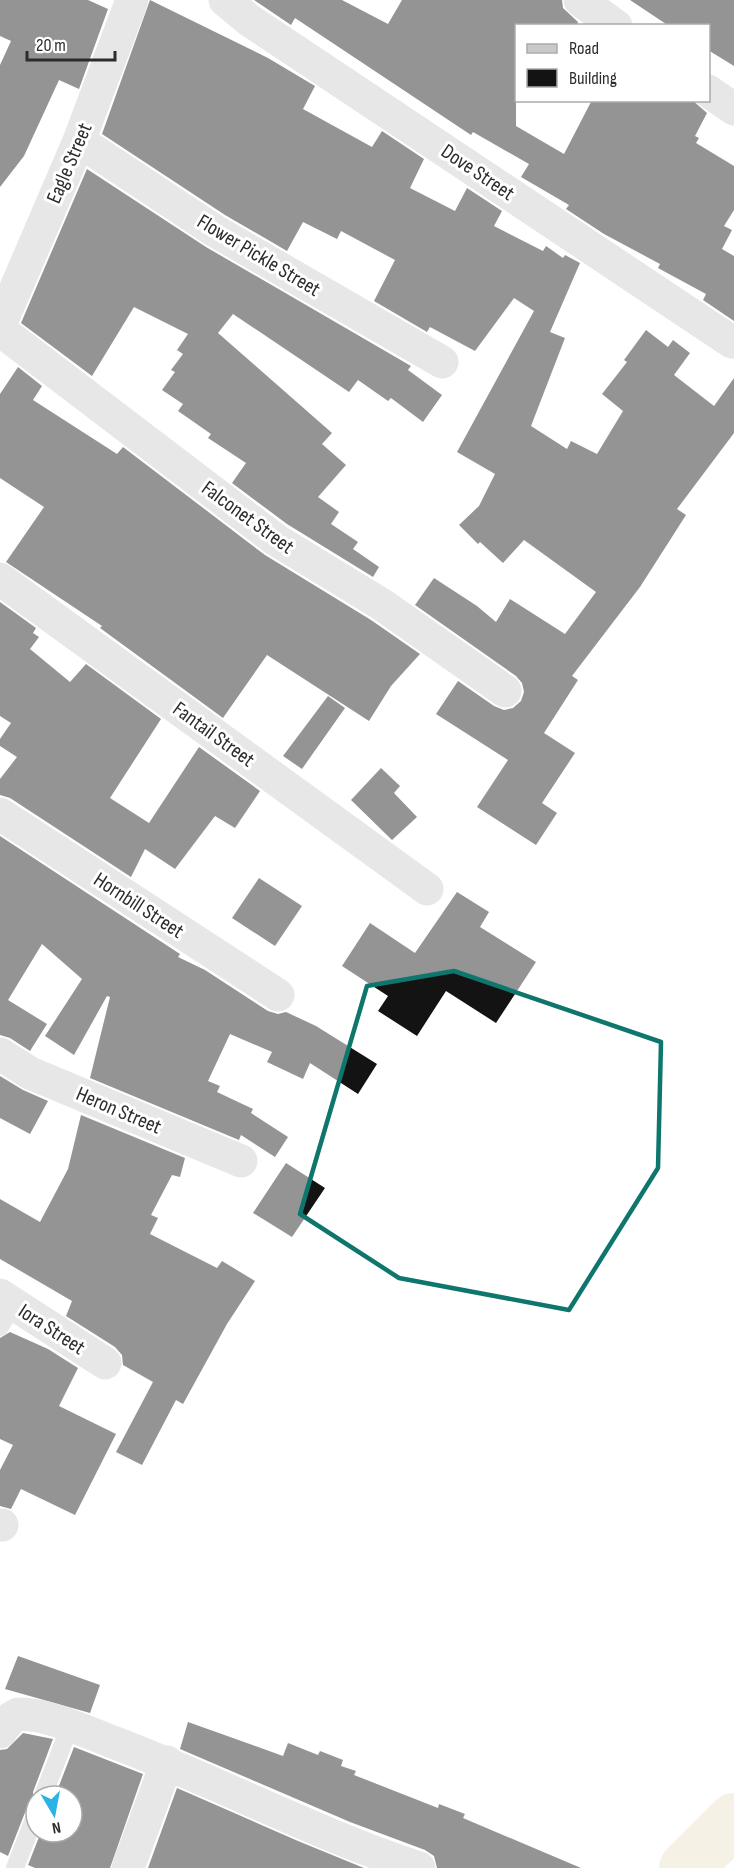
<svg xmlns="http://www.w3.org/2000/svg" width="734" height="1868" viewBox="0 0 734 1868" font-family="'Sofia Sans Condensed',sans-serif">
  <rect width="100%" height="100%" fill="#fff"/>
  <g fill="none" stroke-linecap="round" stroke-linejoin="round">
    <!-- river -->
    <path stroke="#ebe1c5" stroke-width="54" d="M686,1868L734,1820"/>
  </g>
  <!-- building -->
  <path fill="#131313" d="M0,0H88L108,9L79,89L59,80L24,156L0,187V65L11,41L0,36Z
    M150,0L268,58L315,86L303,109L372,147L382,131L424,159L410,188L455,211L467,188L502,211L494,226L543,251L546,246L563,258L565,255L580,263L550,332L565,338L531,426L567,449L571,441L597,454L623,411L602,394L627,362L624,360L646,330L668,347L673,340L690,353L674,375L714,406L734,378V433L677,509L686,515L640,587L572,676L578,680L544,733L575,753L542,803L557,813L536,845L477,807L508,760L436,714L458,681L494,706L504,710L513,708L521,701L524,692L522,683L516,676L415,605L434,578L477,606L496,622L510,599L565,634L596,592L524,540L503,563L480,542L478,544L459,525L479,506L495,474L457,452L534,311L514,298L475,351L430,327L427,332L374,301L395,260L341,231L337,239L303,222L287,251L225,215L102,134Z
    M254,0H342L388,24L402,0H562L563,8L578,22L577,26H516V126L564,154L592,100H692L707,113L695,136L699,138L696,143L734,166V210L724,226L732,230L722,249L734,256V321L703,300L706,294L658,268L660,264L604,234L566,209L569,205L521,177L529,164L473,132L471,135L295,18L291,25Z
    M630,0H734V66L708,50V26H669Z
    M87,169L206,247L411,366L408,370L442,395L423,422L391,398L388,401L358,380L349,392L233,314L218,333L332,433L322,444L346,465L318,497L339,512L331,524L358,542L353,549L379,567L373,577L287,524L232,483L246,463L208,438L211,434L178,411L183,404L162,390L175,372L171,370L183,354L177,350L188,334L134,307L92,376L21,323Z
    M18,367L42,386L33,400L117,454L123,447L265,555L371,620L420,654L391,686L369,721L267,655L223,718L100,628L102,626L6,562L44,507L0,478V394Z
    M0,602L36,628L33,633L39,637L30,649L70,682L86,664L161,719L110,798L149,823L199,747L260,791L235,828L215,816L175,869L145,849L131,877L10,798L0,795V779L17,757L0,746V739L11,723L0,716Z
    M328,696L345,708L302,769L283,756Z
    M381,768L400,786L394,793L417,817L392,840L351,800Z
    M0,836L180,954L178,957L205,970L268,1011L278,1014L286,1012L316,1026L377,1064L358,1094L310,1063L303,1079L267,1062L272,1052L230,1034L208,1081L220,1086L217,1092L253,1109L251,1113L288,1137L275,1157L241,1135L239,1140L90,1078L110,997L107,996L74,1055L45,1036L82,979L42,944L8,1000L47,1024L30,1051L10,1038L0,1035Z
    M259,878L302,906L275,946L232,918Z
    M457,892L489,912L480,927L536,962L496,1023L446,991L417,1036L378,1011L388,996L342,966L370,923L415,953Z
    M0,1076L23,1090L48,1101L30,1134L0,1118Z
    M81,1115L185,1158L180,1177L172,1175L151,1215L158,1218L150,1234L217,1268L222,1261L255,1281L227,1324L183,1404L176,1400L142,1465L116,1452L153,1382L123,1365L122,1355L115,1347L66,1316L72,1301L0,1259V1199L40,1222L68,1169Z
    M286,1163L325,1188L292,1237L253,1213Z
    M10,1332L48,1349L78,1368L59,1406L116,1434L75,1515L21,1489L11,1509L0,1506V1470L13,1445L0,1439V1338Z
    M18,1656L100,1685L90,1713L5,1689Z
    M188,1722L283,1756L288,1743L318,1755L320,1751L343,1760L341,1766L356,1771L354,1775L438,1808L439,1804L465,1814L463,1818L581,1868H437L434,1856L425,1850L350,1822L180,1749Z
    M23,1733L53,1739L33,1792L34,1803L26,1810L8,1856L0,1852V1750L7,1749Z
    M74,1747L143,1774L110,1868H35L28,1865L41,1832H72V1796H55Z
    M177,1788L298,1841L364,1868H148Z"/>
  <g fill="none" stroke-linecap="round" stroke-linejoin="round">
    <!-- service -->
    <path stroke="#c9c9c9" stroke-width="18" d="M0,1327L13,1304
      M43,1796L70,1726
      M15,1868L36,1814"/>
    <!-- minor -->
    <path stroke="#c9c9c9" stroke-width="33" d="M225,0L249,20L732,342
      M580,0L616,26
      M708,91L734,109
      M79,141L215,231L442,362
      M0,325L79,141L132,0
      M0,330L276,540L381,604L505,691
      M0,579L427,889
      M0,814L278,995
      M0,1054L30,1073L241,1161
      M0,1295L105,1363
      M0,1525H2
      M0,1732L11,1718L18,1714C51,1714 88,1733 118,1744C220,1783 316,1834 419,1868
      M128,1868L167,1762"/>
  </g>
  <!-- marked area -->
  <path d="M0 0H734V1868H0ZM454,971L661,1042L658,1168L569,1310L399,1278L300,1214L367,986Z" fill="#fff" fill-opacity=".55" fill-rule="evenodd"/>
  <path fill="none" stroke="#0f766e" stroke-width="4.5" stroke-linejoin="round" d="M454,971L661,1042L658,1168L569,1310L399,1278L300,1214L367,986Z"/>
  <g text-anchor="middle" stroke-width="6" stroke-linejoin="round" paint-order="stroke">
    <!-- street labels -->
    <g font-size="21" fill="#2c2c2c" stroke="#fff">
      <text transform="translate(69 163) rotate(-67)" y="7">Eagle Street</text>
      <text transform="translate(478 172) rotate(34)" y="7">Dove Street</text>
      <text transform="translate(259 255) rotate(31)" y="7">Flower Pickle Street</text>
      <text transform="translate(248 517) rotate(36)" y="7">Falconet Street</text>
      <text transform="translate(214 734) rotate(36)" y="7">Fantail Street</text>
      <text transform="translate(139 905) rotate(33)" y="7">Hornbill Street</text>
      <text transform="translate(119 1110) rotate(23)" y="7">Heron Street</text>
      <text transform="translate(52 1329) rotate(33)" y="7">Iora Street</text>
    </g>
  </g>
  <!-- legend -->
  <rect x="515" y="24" width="195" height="78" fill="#ffffff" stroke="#ababab" stroke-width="1.5"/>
  <rect x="527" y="44" width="30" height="9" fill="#c9c9c9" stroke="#ababab" stroke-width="1.5"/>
  <text x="569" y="54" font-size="18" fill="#2c2c2c">Road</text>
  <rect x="527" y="69" width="30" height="18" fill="#131313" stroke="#ababab" stroke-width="1.5"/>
  <text x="569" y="84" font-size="18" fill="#2c2c2c">Building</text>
  <!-- north arrow -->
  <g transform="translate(54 1814) rotate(170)"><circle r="28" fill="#ffffff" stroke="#ababab" stroke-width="1.5"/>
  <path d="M0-4.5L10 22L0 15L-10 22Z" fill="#2cb2e5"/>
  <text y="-9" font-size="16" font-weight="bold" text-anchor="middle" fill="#2c2c2c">N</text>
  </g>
  <!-- scale -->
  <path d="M27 51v9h88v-9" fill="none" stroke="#2c2c2c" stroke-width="3"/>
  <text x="36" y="51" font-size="18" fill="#2c2c2c" stroke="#ffffff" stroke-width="4.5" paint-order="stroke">20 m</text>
</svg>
